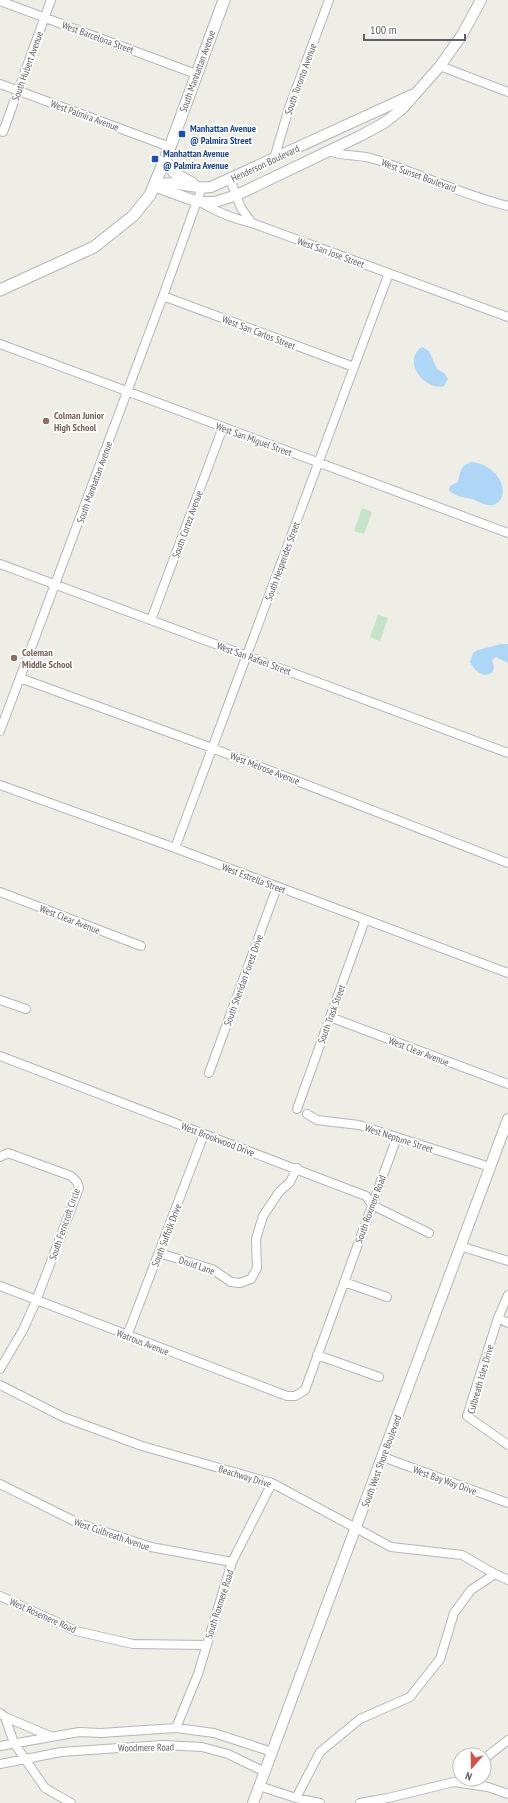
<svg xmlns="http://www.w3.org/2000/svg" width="508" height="1803" viewBox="0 0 508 1803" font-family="'PT Sans Narrow',sans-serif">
  <rect width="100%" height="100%" fill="#eeede6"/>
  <!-- green -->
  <path fill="#c5e3c6" d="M362,508L372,512L364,534L354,531Z
    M378,615L388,618L380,641L370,637Z"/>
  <!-- water -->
  <path fill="#aed6f6" d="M422,347L429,351L437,369L444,373L448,379L444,386C425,391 401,361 422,347Z
    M472,462C477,463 483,464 487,467C498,473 508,489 500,500C497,504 494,506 489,505C484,505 477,501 472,499C464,497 455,497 449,490L450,486L458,482C460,471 461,465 472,462Z
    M501,644H508V663L496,657L492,660L494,667L493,672C482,679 475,671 470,662L473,653L478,650Z"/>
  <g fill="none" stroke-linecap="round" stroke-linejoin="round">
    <defs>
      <path id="minor" d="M0,1L196,74
        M440,66L508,92
        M0,84L170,147
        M3,132L51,0
        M329,151C343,157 360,154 374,159C419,173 462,195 508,206
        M274,159L289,108L329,0
        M230,179L241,208L252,223
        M202,203C217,212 234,219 252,223L508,317
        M163,296L354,367
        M0,344L508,533
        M0,564L508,753
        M151,620L223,427
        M20,678L212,748L508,863
        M0,731L163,296L202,187
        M0,785L175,848L508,973
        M175,848L389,273
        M0,892L141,946
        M0,1000L26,1009
        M330,1017L508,1084
        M0,1056L366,1196L372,1205L429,1233
        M209,1073L277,887
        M297,1109L365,920
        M307,1114L317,1120L359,1125L490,1167
        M0,1157L8,1153L71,1176L77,1182L79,1188L36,1301L23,1330L0,1369
        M460,1246L508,1261
        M159,1253L212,1269L231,1282L240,1283L251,1279L257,1268L256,1239L263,1216L279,1192L290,1182L297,1168
        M344,1282L387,1297
        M0,1286L287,1396H295L305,1390L397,1137
        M508,1295L498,1318L467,1416L508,1445
        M498,1318L508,1323
        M127,1336L204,1134
        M317,1355L379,1377
        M0,1385L63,1417L142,1446L272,1483L391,1547L462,1555L495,1574L508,1580
        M383,1457L508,1503
        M0,1484L78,1523L151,1547L232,1562
        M0,1596L76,1631L133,1644L206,1645
        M0,1713L5,1717L14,1743L45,1788L71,1803
        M5,1717L50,1736
        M176,1728L198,1674L232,1562L272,1483
        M0,1746L79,1732L101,1733L176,1728L214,1733L272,1752
        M484,1759L508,1740
        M0,1764L61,1752L163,1745L202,1747L228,1754L265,1772
        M259,1786L296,1798L320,1803
        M296,1798L320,1752L360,1719L410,1697L440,1659L454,1613L471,1590L495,1574
        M360,1803L388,1798L454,1782L488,1787L508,1794"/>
      <path id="tertiary" d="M165,159L174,173L193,183
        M154,186L198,202H215L237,195L360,136L384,123L402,109L440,66L462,35L481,0
        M154,186C173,178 192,190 211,187L412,95
        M253,1803L508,1119"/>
      <path id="secondary" d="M0,290L94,247L133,216L150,195L170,147L224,0"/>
    </defs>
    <!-- minor casing -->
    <use href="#minor" stroke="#b3b6b9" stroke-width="10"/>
    <!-- tertiary casing -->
    <use href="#tertiary" stroke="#b3b6b9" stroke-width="12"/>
    <!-- secondary casing -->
    <use href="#secondary" stroke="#b2b5b9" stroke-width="13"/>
    <!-- minor -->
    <use href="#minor" stroke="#fff" stroke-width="8"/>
    <!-- tertiary -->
    <use href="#tertiary" stroke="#fff" stroke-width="10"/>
    <!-- secondary -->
    <use href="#secondary" stroke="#fff" stroke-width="11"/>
  </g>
  <!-- markers -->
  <g fill="#1a4fb4" stroke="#fff" stroke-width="1.5">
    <rect x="178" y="130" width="8" height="8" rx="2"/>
    <rect x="151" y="155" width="8" height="8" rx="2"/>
  </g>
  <g fill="#8d6e63" stroke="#fff" stroke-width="1.5">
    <circle cx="46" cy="421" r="4"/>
    <circle cx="14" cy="658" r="4"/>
  </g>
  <g text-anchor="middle" stroke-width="3.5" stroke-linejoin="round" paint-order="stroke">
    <!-- street labels -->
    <g font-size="10" fill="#5e6165" stroke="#fff">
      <text transform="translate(98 37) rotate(20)" y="4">West Barcelona Street</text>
      <text transform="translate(27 66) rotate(-70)" y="4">South Hubert Avenue</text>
      <text transform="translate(197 71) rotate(-70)" y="4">South Manhattan Avenue</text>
      <text transform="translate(300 79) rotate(-70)" y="4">South Toronto Avenue</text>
      <text transform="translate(85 115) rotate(20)" y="4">West Palmira Avenue</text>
      <text transform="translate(265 163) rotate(-25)" y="4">Henderson Boulevard</text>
      <text transform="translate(419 175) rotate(20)" y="4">West Sunset Boulevard</text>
      <text transform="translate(331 252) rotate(20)" y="4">West San Jose Street</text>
      <text transform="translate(259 332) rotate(21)" y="4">West San Carlos Street</text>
      <text transform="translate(254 439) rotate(20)" y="4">West San Miguel Street</text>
      <text transform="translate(94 482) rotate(-70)" y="4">South Manhattan Avenue</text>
      <text transform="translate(187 524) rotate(-70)" y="4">South Cortez Avenue</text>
      <text transform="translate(282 561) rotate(-70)" y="4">South Hesperides Street</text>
      <text transform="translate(254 658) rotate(20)" y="4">West San Rafael Street</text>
      <text transform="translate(265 768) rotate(21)" y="4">West Melrose Avenue</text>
      <text transform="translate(254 878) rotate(21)" y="4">West Estrella Street</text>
      <text transform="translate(70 919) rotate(21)" y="4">West Clear Avenue</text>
      <text transform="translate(243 980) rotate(-70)" y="4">South Sheridan Forest Drive</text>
      <text transform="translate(331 1014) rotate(-70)" y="4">South Trask Street</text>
      <text transform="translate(419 1051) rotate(21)" y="4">West Clear Avenue</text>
      <text transform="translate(399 1138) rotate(18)" y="4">West Neptune Street</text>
      <text transform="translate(218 1139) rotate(21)" y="4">West Brookwood Drive</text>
      <text transform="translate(370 1209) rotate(-70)" y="4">South Roxmere Road</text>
      <text transform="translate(64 1224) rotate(-71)" y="4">South Ferncroft Circle</text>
      <text transform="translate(166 1235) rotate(-69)" y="4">South Suffolk Drive</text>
      <text transform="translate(197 1265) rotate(19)" y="4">Druid Lane</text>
      <text transform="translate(143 1342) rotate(21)" y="4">Watrous Avenue</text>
      <text transform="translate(480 1379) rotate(-74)" y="4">Culbreath Isles Drive</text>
      <text transform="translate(381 1461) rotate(-70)" y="4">South West Shore Boulevard</text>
      <text transform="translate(245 1476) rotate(17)" y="4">Beachway Drive</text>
      <text transform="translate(445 1480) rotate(20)" y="4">West Bay Way Drive</text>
      <text transform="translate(112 1534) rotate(19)" y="4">West Culbreath Avenue</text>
      <text transform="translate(219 1604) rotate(-72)" y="4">South Roxmere Road</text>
      <text transform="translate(43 1615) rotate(24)" y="4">West Rosemere Road</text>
      <text transform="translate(146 1747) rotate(-1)" y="4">Woodmere Road</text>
    </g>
    <!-- transit labels -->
    <g font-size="10" font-weight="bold" fill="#164399" stroke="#fff" text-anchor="start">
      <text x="190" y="132">Manhattan Avenue<tspan x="190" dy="12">@ Palmira Street</tspan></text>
      <text x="163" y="157">Manhattan Avenue<tspan x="163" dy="12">@ Palmira Avenue</tspan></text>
    </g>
    <!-- education labels -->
    <g font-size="10" font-weight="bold" fill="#785e54" stroke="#fff" text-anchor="start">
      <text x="54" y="419">Colman Junior<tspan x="54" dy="12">High School</tspan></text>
      <text x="22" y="656">Coleman<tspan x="22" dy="12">Middle School</tspan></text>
    </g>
  </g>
  <!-- north arrow -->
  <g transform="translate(472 1767) rotate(200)"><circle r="19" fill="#ffffff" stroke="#bfc0c1"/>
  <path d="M0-3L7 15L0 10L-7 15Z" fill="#d84f43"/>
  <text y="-6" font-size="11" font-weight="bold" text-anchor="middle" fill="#5e6165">N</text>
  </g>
  <!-- scale -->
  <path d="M364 34v6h101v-6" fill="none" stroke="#5e6165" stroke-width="2"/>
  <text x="370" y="34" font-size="12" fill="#5e6165" stroke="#ffffff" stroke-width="3" paint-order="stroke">100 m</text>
</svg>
